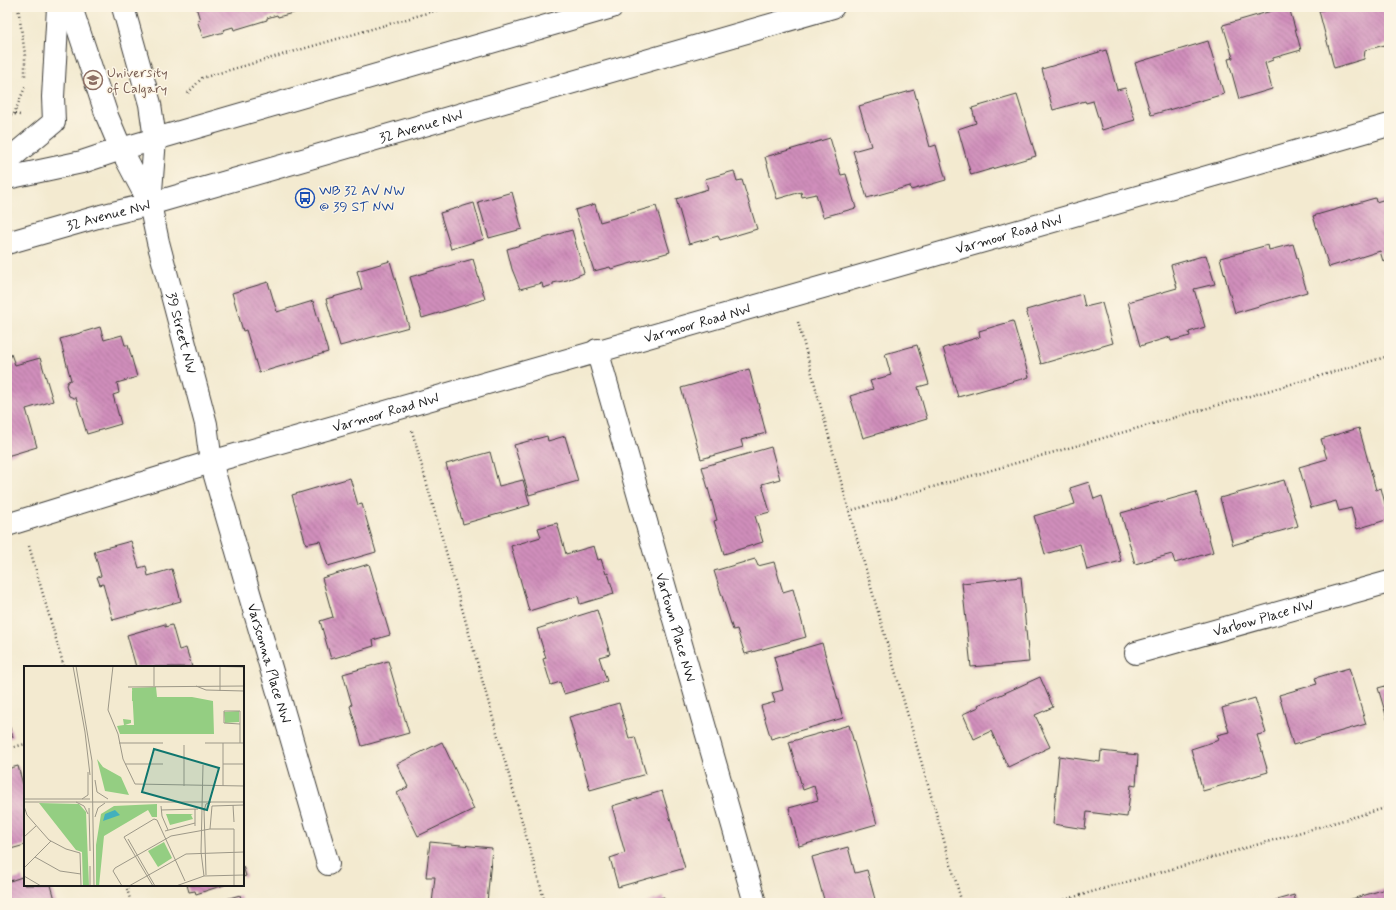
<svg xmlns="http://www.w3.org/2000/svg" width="1396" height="910" viewBox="0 0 1396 910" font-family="Mynerve,sans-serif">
  <defs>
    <pattern id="building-back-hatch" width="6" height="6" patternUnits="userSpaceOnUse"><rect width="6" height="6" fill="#d08ebb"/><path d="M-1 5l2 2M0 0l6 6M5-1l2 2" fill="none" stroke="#a87397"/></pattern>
  </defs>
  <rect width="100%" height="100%" fill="#fcf5e5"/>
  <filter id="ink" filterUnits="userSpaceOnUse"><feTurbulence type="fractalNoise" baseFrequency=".025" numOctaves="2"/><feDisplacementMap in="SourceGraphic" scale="8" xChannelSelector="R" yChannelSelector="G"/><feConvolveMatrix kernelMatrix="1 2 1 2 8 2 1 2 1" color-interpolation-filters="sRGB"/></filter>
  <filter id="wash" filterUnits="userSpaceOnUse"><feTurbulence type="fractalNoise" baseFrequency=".012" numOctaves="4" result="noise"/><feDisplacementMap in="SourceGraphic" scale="16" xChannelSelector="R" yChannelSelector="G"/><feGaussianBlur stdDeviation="0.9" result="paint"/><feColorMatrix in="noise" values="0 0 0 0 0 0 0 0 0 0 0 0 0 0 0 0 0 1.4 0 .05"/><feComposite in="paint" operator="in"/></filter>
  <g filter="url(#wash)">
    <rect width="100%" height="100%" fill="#f3ead0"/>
    <g id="blocks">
      <!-- building -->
      <path fill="url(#building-back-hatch)" d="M196,7H307L308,9L278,17L277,15L267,18V20L234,30L233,27L223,30L224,32L203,38L197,20H200Z
        M1285,7H1289L1301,50L1273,58V60L1265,63L1272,89L1239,99L1228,59L1233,58L1223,25Z
        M1333,7H1388L1389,12V44L1365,50L1364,59L1334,68L1319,11Z
        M1208,41L1224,94L1151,115L1135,63Z
        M1106,50L1117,90L1125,88L1135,120L1102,130L1093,101L1086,103L1085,101L1053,110L1042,69Z
        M914,90L930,147L936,145L946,180L911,190L910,186L867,198L853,151L871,146L859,106Z
        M1017,95L1036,156L971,175L958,129L976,123L972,108Z
        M830,138L841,175L846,174L856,208L823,217L816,194L802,197L801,192L777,199L765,157Z
        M734,171L737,181L742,180L757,229L720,240L718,236L689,244L676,199L708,189L705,179Z
        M512,192L522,229L489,238L478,202Z
        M1375,198L1376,202L1389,198V270L1385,260L1383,261L1380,251L1329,267L1313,216Z
        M474,203L484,239L451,249L440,213Z
        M595,204L600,222L656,206L670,252L611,269L610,267L594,271L575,210Z
        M572,230L584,273L567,280L553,283V285L543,288L542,283L520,289L512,269L507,249Z
        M1293,244L1307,292L1235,313L1220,258L1268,245L1269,250Z
        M1206,255L1215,284L1194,289L1205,327L1189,332L1190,336L1171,341L1170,337L1140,346L1128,302L1177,288L1171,265Z
        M473,259L485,299L422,318L410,277Z
        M390,261L409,327L340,346L326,299L362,289L357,271Z
        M268,282L277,312L313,301L328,352L259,373L246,330L243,331L232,293Z
        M1082,294L1085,307L1102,303L1113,343L1041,364L1026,310Z
        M1013,321L1029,377L958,397L943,348L980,337L979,331Z
        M100,327L104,340L122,335L125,345H128L137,377L117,383L119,393L113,395L121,424L87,434L76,398H74L69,396L66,385L68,381L71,380L60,339Z
        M917,345L929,384L918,387L927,419L863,438L850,396L873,389L870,381L891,375L885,354Z
        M11,354L15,365L40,358L53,401L26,409L37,447L7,456V355Z
        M749,369L766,433L741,440L743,447L701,459L681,388Z
        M1359,428L1376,490L1381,488L1389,519L1357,529L1351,508L1339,511L1336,501L1311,508L1299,467L1327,459L1321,439Z
        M547,436L548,441L565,436L578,481L529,495L514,445Z
        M771,447L780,479L762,484L770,512L755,516L763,542L724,554L714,521L717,520L702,467Z
        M490,452L499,486L523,480L530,505L463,524L446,464Z
        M350,478L358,505L362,504L376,552L328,566L320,541L306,544L292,495Z
        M1284,480L1298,526L1233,545L1220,498Z
        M1089,482L1094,499L1102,496L1121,561L1087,570L1080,544L1045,554L1034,516L1075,504L1070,488Z
        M1196,492L1213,552L1175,563L1172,554L1135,564L1121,513Z
        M557,523L566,554L594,546L598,560L601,559L606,574L608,573L614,594L580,604L578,596L529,611L511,546L541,537L538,528Z
        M131,541L139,568L146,566L148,576L172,569L181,601L113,620L103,584L100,585L97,577L101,576L94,551Z
        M755,559L758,566L774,562L783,592L793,589L806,637L745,654L737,629L733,630L714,571Z
        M369,564L390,635L373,640L374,646L331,659L320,621L333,617L322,578Z
        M1021,577L1029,662L971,667L962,583Z
        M597,610L610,654L599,657L607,681L564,694L560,682L551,685L543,659L546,658L537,629Z
        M165,624V627L172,625L179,650L186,648L192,667H136L127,635Z
        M822,643L843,718L771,739L761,706L775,702L772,693L783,690L774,657Z
        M388,661L409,733L362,746L350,706L352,705L343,674Z
        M1349,668L1366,724L1293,745L1279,695L1317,684L1315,678Z
        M1040,677L1053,707L1035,715L1050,747L1008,767L991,731L974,739L963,714L979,707L978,705Z
        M1389,685V725L1378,688Z
        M1255,698L1266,733L1257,735L1268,772L1203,791L1191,749L1219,740L1217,735L1229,732L1222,708Z
        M619,703L629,738L635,737L646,774L590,790L569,717Z
        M7,719L13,737L7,739Z
        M849,725L877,824L799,846L789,808L818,800L814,786L803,790L789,742Z
        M442,742L474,809L418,836L397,793L408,787L397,764Z
        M1101,751L1138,755L1136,786L1131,785L1127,817L1087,812L1085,829L1053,824L1059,756L1100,762Z
        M18,766L25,792V845L7,850V769Z
        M662,791L685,868L618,887L610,858L625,853L612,806Z
        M430,842L492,848L487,903H432L435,877H426Z
        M848,847L855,873L867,870L876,903H825L812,857Z
        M243,866L246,876L243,877Z
        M22,877L23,882H25V885H51L56,903H7V882Z
        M187,885H224L196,894L195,891L189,892Z
        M1389,888V903H1346L1345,901Z
        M240,895L242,903H212Z
        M1294,895L1296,903H1266Z
        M664,897L665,903H645Z"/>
    </g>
  </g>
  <g filter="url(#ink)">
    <use href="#blocks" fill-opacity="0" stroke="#3c3b37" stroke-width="1"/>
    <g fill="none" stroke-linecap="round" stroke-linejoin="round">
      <defs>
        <g id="minor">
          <path d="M71,7L107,116L121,149L150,204"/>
          <path id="s1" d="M123,7L150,104L155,139L150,204L158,242L206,424L211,462L328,864"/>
          <path id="s2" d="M597,350L755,903"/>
          <path id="s3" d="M7,525L211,462L1389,125"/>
          <path id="s4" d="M1136,653L1389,582"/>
        </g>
        <g id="major">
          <path d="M7,161L54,122L53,97L58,7"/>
          <path d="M7,178L82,162L121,149L612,7"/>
          <path id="s5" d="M7,243L101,216L150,204L833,7"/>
        </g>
      </defs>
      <!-- minor casing -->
      <use href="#minor" stroke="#3c3b37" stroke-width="24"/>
      <!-- major casing -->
      <use href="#major" stroke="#3c3b37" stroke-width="24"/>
      <!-- path -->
      <path stroke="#3c3b37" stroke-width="2.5" stroke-dasharray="1 3" stroke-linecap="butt" d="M18,7L25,54V78
        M188,93L202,78L448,7
        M14,114L25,87
        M7,115L14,114L20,115
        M798,322L849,511L962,903
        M412,431L545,903
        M849,511L1389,356
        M29,546L64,667
        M7,749L25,744
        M126,885L131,903
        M1053,903L1389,807"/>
      <!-- minor -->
      <use href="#minor" stroke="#fff" stroke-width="22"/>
      <!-- major -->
      <use href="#major" stroke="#fff" stroke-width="22"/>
    </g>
  </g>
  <!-- icons -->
  <defs>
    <symbol id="university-ring" viewBox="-11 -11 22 22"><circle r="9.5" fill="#fcf5e5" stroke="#8d6e63" stroke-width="1.5"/><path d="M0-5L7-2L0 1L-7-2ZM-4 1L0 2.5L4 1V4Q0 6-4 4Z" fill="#8d6e63"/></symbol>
    <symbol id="bus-ring" viewBox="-11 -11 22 22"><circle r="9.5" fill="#fcf5e5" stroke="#1a4fb4" stroke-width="1.5"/><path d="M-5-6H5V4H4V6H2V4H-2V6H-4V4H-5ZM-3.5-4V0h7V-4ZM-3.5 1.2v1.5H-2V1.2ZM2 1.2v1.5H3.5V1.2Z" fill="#1a4fb4"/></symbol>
  </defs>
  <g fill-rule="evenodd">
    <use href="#university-ring" x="82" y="69" width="22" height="22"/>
    <use href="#bus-ring" x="294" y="187" width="22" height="22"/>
  </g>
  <g text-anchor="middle" stroke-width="3" stroke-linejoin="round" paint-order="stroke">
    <!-- education labels -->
    <g font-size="14" fill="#785e54" stroke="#fcf5e5" text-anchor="start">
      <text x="107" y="77">University<tspan x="107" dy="16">of Calgary</tspan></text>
    </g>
    <!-- street labels -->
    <g font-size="14" fill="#1c1c1c" stroke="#fcf5e5">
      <text dy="5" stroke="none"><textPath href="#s5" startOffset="430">32 Avenue NW</textPath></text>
      <text dy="5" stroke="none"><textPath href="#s5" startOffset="105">32 Avenue NW</textPath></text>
      <text dy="5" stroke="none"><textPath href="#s3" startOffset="1043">Varmoor Road NW</textPath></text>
      <text dy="5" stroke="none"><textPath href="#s3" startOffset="719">Varmoor Road NW</textPath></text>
      <text dy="5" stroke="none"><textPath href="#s1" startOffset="334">39 Street NW</textPath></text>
      <text dy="5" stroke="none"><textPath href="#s3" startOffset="395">Varmoor Road NW</textPath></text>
      <text dy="5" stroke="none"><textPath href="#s4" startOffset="132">Varbow Place NW</textPath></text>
      <text dy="5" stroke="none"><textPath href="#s2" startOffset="288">Vartown Place NW</textPath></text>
      <text dy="5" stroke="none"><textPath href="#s1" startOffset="676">Varsconna Place NW</textPath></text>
    </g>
    <!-- transit labels -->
    <g font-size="14" fill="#164399" stroke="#fcf5e5" text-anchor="start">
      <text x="319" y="195">WB 32 AV NW<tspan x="319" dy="16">@ 39 ST NW</tspan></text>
    </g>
  </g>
  <!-- overview -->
  <g transform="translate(24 666)">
    <rect width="220" height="220" fill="#f3ead0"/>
    <path d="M73,93L79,101L97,111L105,129L81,125Z" fill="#94ce82"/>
    <path d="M132,21L133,31H168L189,35L190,68H96L93,60L100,59L99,53L107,54V57L101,59H110L108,22ZM215,45V56L201,57L200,46ZM15,137L55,138L62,146L65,220H59L58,186L52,184ZM133,138V151H128L124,144L80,170L75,220H72V179L77,148L90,140ZM142,148H169L167,149L169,153L146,159ZM140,176L148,192L134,201L124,185Z" fill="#94ce82"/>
    <path d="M108,25H128L129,35H108Z" fill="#94ce82"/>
    <path d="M91,144L96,149L79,155L81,148Z" fill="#42b0bd"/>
    <path fill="none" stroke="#9d9888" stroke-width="1" d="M49,0L61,66L66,109M52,0L68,95L70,220M89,0L84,44L94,68L99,93L111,118L220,120M103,0H154M177,0L220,1M130,20V0M172,20L182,24L220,25M104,21L220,20M196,25V0M216,58L200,57V45H216V77M95,77H139M181,77H199M101,98H139M199,98H220M179,99L177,186L180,210M71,114L73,126L84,133M160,120V79M199,120V77H220M0,133H66M58,133L64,129V106M0,136H66M52,136L60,140L64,148M66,136H220M209,139L210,156M0,140L3,149L25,174L42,183L56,187L57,220M137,140L138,150L144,164M65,142L66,185M171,143V160M137,144L174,143M180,144L182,209M180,145L182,138L187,136M71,151L74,142L81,137M186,163L188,140L220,139M141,165L171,157M0,171L12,160M104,173L131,220M11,191L36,205L57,208M66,200V220M0,202L27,175M0,210L17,220M98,220L89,205L91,202L147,170L186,163H210V220M105,220L162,188L220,186M129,220L100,171L130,153L133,154L161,215M152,220L180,210L220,209"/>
    <path fill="#0f766e" fill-opacity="0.15" stroke="#0f766e" stroke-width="2" d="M130,83L195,102L183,144L118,126Z"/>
    <rect width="220" height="220" fill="none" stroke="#1c1c1c" stroke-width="2"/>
  </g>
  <!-- margin -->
  <rect width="1396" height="910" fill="none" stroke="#fcf5e5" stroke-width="24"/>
</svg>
